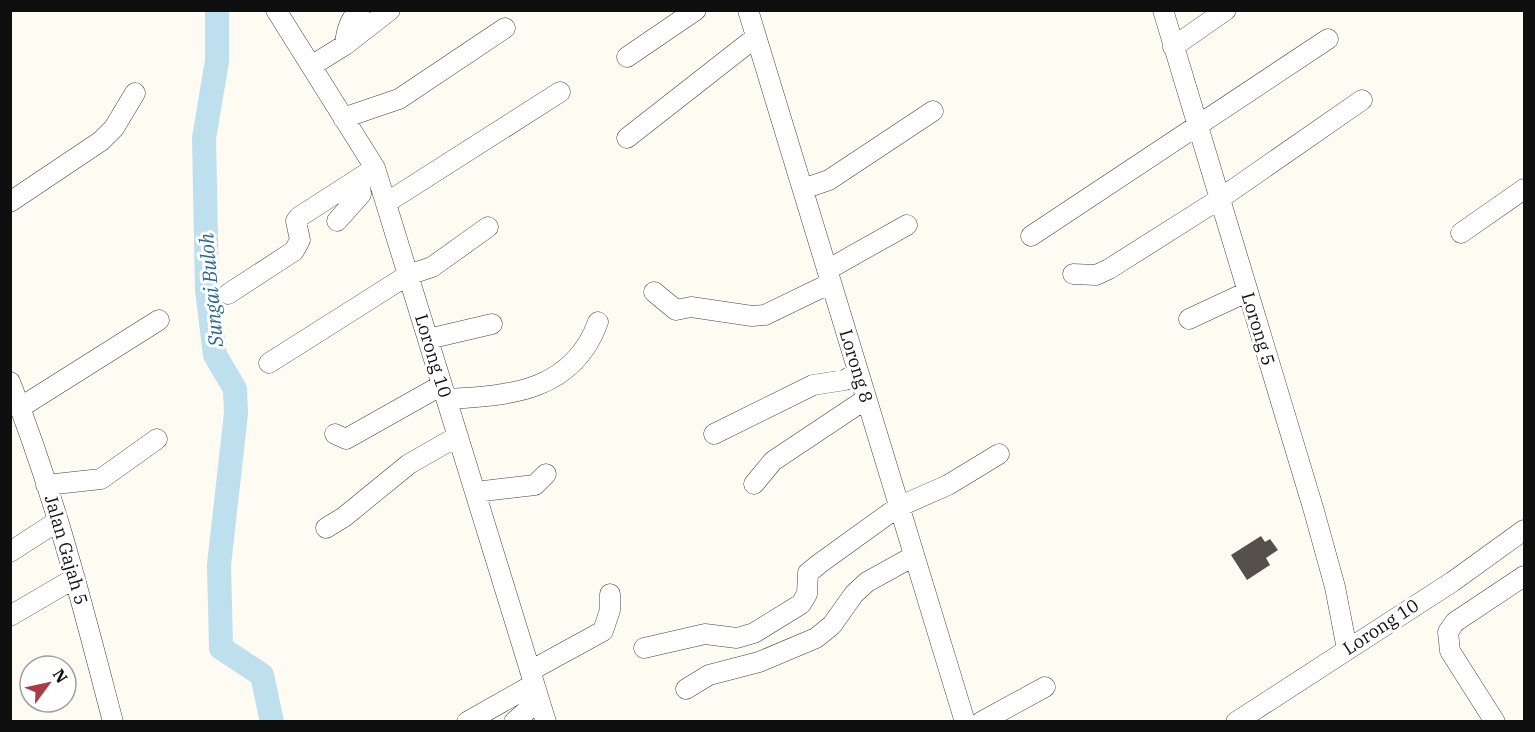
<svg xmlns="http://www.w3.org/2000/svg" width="1535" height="732" viewBox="0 0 1535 732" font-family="'IBM Plex Serif',serif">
  <rect width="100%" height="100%" fill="#fdfbf2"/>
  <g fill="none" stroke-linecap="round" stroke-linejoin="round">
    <!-- river -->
    <path stroke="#bddfee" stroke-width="24" d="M217,10V61L204,138L207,290L215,355L235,389L236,413L219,565L221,648L262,675L272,722"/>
  </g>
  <!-- building -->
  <path fill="#56504d" d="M1261,536L1265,542L1270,539L1278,550L1266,558L1270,565L1247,580L1231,555Z"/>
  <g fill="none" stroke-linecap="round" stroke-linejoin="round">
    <defs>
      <path id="minor" d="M276,10L375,168L546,722
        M748,10L965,722
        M1163,10L1314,511L1335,587L1347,649
        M345,45C346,32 349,19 360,10
        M1173,47L1226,10
        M627,57L696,10
        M311,66L345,45L390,10
        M343,118L399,99L505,28
        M627,138L756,37
        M803,189L829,180L933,111
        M10,202L101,141L114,128L135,93
        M386,203L560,92
        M337,221L361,194L359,180
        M1461,233L1524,189
        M1031,236L1328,39
        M827,270L907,225
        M1073,274L1096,275L1109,269L1218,200L1362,100
        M654,292L676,310L691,307L752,316L765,315L831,283
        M228,294L294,251L300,240L296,221L299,217L375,168
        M1189,319L1247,292
        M428,339L492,324
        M269,363L408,275L432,267L488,227
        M10,382C54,492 83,607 113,722
        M446,399C511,396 573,391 598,322
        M21,407L159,320
        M335,434L346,439L442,385
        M714,434L813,385L845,380L858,372
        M754,484L773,461L866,399
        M46,485L101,479L157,439
        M475,492L535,485L546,474
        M326,528L344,517L409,464L458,436
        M10,552L58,521
        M10,616L75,578
        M644,648L705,634L737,638L754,633L801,604L807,594L808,573L819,564L898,507L948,485L999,454
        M530,671L603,631L610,610V594
        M686,689L709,675L759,662L816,638L832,625L854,594L867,582L914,556
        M467,722L534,684
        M514,722L539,700
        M981,722L1045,687
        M1236,722L1452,582L1524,530
        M1495,722L1450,651L1448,632L1455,622L1524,576"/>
    </defs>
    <!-- minor casing -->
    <use href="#minor" stroke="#424242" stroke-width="21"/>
    <!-- minor -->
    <use href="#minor" stroke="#fff" stroke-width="20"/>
  </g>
  <g text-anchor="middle" stroke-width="6" stroke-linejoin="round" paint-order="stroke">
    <!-- street labels -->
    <g font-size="18" fill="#0f0f0f" stroke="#fff">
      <text transform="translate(1258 329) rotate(73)" y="6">Lorong 5</text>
      <text transform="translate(433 356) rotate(73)" y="6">Lorong 10</text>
      <text transform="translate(856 366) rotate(73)" y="6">Lorong 8</text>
      <text transform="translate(66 550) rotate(74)" y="6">Jalan Gajah 5</text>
      <text transform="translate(1381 627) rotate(-33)" y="6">Lorong 10</text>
    </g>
    <!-- water labels -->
    <g font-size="20" font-style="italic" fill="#286891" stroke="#fff">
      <text transform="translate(211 290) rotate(-95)" y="7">Sungai Buloh</text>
    </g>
  </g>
  <!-- border -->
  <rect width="1535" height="732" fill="none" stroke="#0f0f0f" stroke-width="24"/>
  <!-- north arrow -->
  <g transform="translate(48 684) rotate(57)"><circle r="28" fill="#ffffff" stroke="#9f9f9f" stroke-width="1.5"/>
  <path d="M0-4.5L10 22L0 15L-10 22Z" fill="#ad3944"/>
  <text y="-9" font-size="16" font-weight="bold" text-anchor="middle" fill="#0f0f0f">N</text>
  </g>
</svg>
